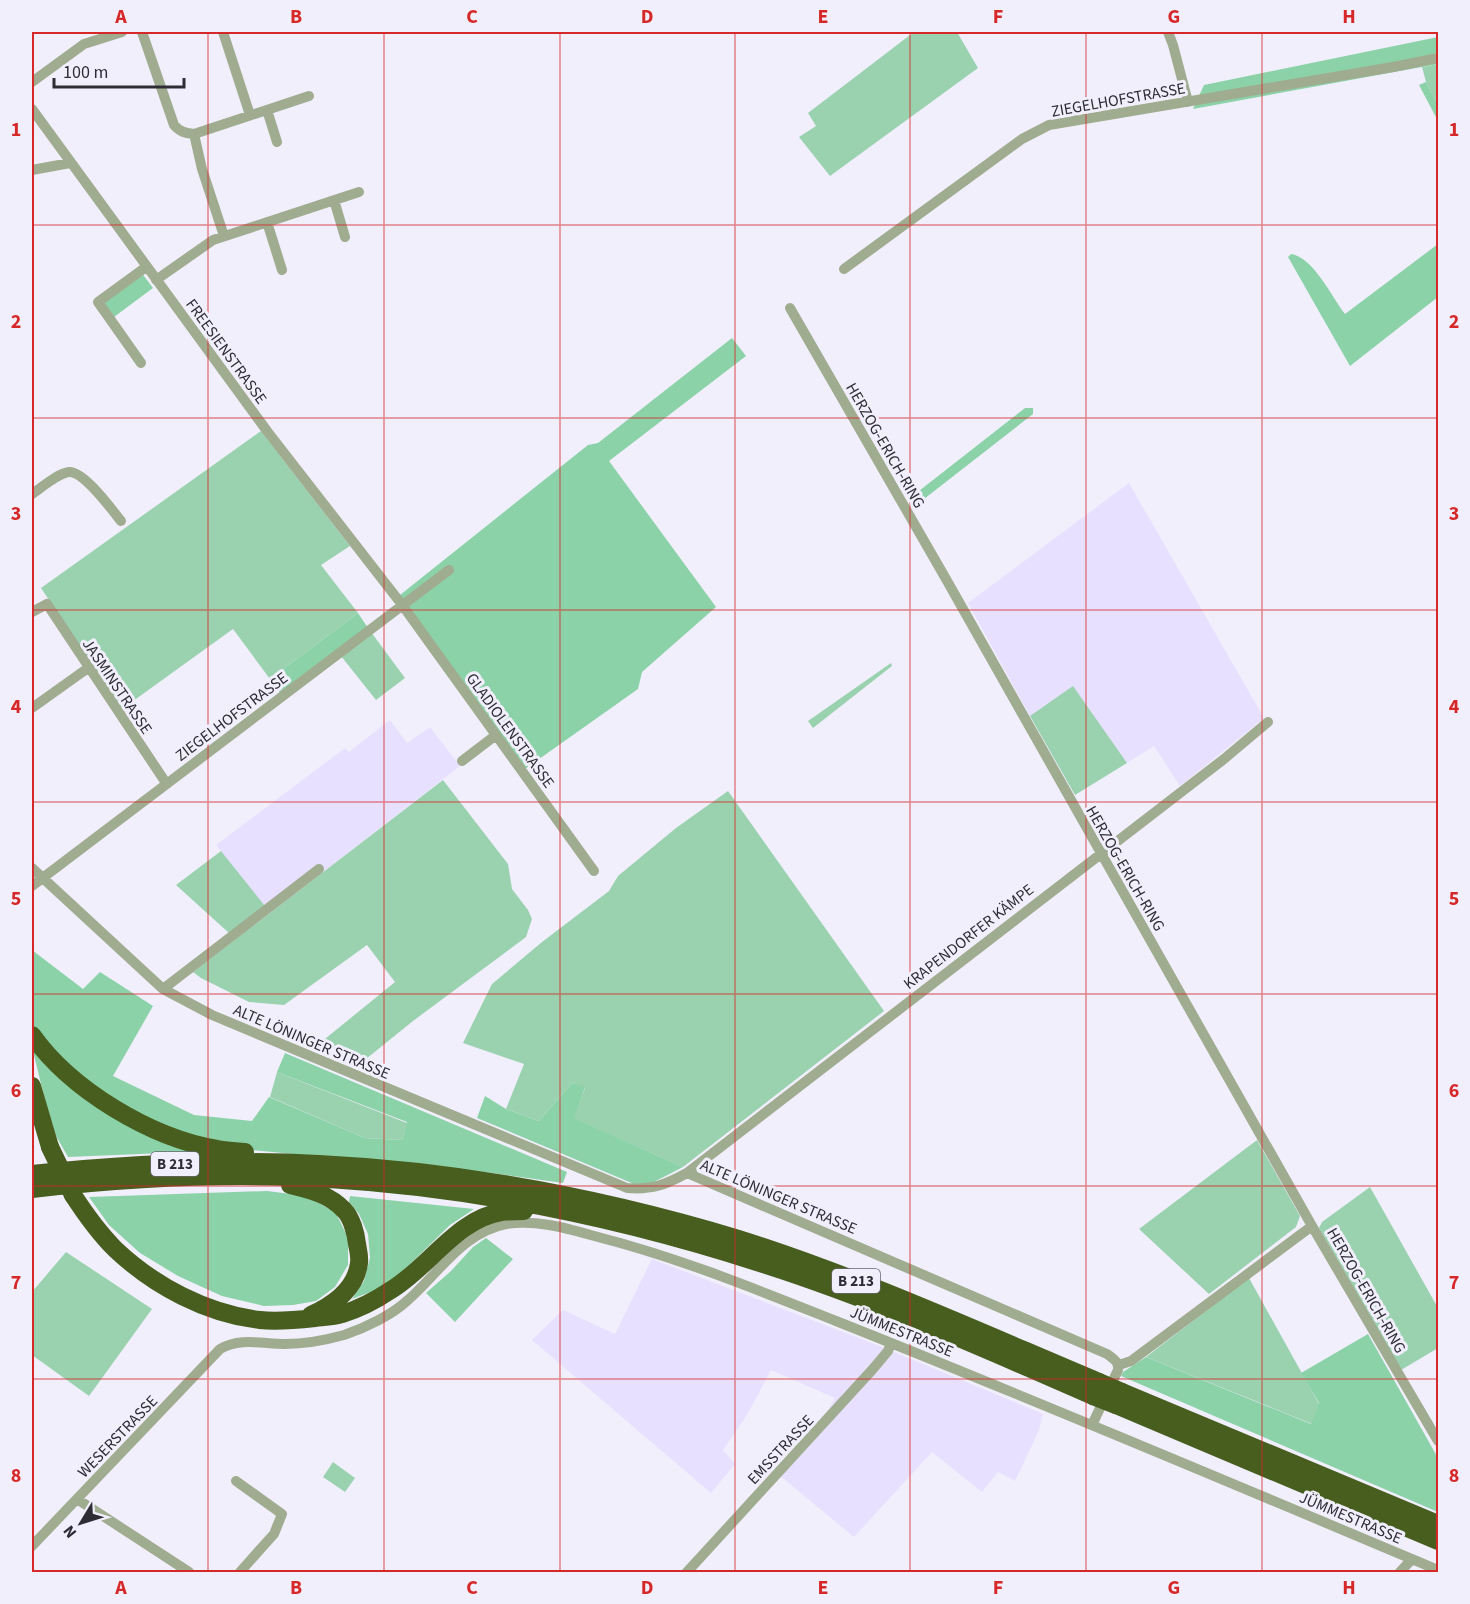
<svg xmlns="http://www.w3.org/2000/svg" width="1470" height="1604" viewBox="0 0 1470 1604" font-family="'Source Sans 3',sans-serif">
  <rect width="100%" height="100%" fill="#f1effc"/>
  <!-- built -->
  <path fill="#e7e0fe" d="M1129,483L1264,718L1180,786L1154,746L1127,763L1073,687L1030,716L968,603Z
    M390,720L407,743L430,727L460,766L270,913L216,845L345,748L349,752Z
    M652,1259L882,1347L1043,1414L1039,1430L1015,1481L998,1472L982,1492L932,1452L854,1537L779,1475L836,1413L829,1408L835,1398L771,1370L747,1415L723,1450L735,1464L711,1493L532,1340L563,1310L615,1334Z"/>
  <!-- green -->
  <path fill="#9ad2b0" d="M914,32H957L978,68L830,176L799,137L816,126L808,113Z
    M1438,64V105L1426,82L1422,67Z
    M261,431L350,546L321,565L358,613L270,679L233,629L122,709L41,588Z
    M368,628L405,678L376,700L337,651Z
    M891,663L892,666L813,728L808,721Z
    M1073,686L1127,763L1075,795L1030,716Z
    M443,780L508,864L512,889L528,910L532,919L526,937L413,1021L361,1063L320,1043L395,982L367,945L284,1005L249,1002L201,978L193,972Z
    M728,791L884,1011L683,1167L573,1118L585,1088L572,1083L539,1121L506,1109L524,1064L463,1043L492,984L542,942L609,891L618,876L676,828Z
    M221,851L265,906L229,933L176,885Z
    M277,1072L407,1123L402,1140L365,1138L270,1097Z
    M1257,1140L1300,1216L1296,1227L1209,1294L1139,1229Z
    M1370,1187L1438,1308V1348L1401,1370L1319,1228L1322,1222Z
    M66,1252L152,1309L89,1396L32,1355V1292Z
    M1249,1278L1319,1404L1312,1424L1146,1357Z
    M333,1462L355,1478L345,1492L323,1477Z"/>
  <!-- forest -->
  <path fill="#8cd2a8" d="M1438,37V64L1193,109L1204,85Z
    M1426,82L1438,105V121L1419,85Z
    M1438,244V297L1350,366L1288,257L1291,254C1313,257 1332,297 1345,314Z
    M141,272L153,288L114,317L103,301Z
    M732,338L746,356L609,461L716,607L642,672L638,689L525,769L400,595L588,445L598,443Z
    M1025,408H1033V414L915,506L910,498Z
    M358,613L368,628L280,693L270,679Z
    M32,950L83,989L100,972L153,1006L113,1076L194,1115L252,1121L269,1097L365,1138L402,1140L407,1122L277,1072L285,1053L567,1172L563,1183L493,1173L220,1147L169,1129L79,1080L32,1029Z
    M32,1047L185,1147L188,1152L68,1157L56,1136L45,1100Z
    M572,1083L585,1087L574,1118L683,1167L652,1183L634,1184L477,1118L485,1096L506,1109L539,1121Z
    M267,1191L307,1196L336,1213L348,1238V1265L335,1287L316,1301L293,1305L264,1306L222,1296L178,1276L140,1253L109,1225L89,1197Z
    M350,1196L474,1209L450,1225L399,1275L373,1291L352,1299L364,1281L370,1258L368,1234L359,1214L349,1202Z
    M486,1238L513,1259L455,1322L426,1293L451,1271L473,1247Z
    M1368,1334L1438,1458V1512L1121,1376L1123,1372L1146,1357L1311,1424L1319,1403L1301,1373Z"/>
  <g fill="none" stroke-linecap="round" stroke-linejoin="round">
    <!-- street -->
    <path stroke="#a0ac90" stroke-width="10" d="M142,32L174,125C180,132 185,133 194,134L309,96
      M223,32L250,115
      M1168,32L1173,45L1188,102
      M32,82L84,44L122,32
      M32,109L267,431L403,606L594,871
      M267,110L277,142
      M194,134L202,169L224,236
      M32,170L70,163
      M334,200L345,237
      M267,222L282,270
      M844,269L1022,139L1049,125L1393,67L1438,58
      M156,280L213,240L359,192
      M790,308L946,579L1312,1226L1438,1441
      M141,363L98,302L146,267
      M32,494C41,488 58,473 69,472C84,471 112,510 121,521
      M32,612L47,604L166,783
      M32,708L88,668
      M462,761L496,735
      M32,868L163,989L212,1015L627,1188C652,1190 665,1185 687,1173L1107,1354C1114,1359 1119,1362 1118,1370L1092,1425
      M32,886L449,570
      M163,989L319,869
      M687,1173L1224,759L1268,722
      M1119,1365L1131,1361L1312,1226
      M236,1481L282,1514L274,1534L240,1572
      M77,1499L189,1572
      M32,1546L220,1349C240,1337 263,1344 285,1344C304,1344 326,1340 344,1335C365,1328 392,1315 408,1300C439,1273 463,1232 506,1224C537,1219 569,1229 598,1237C680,1258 758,1290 836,1321C1038,1401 1238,1486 1438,1570
      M687,1572L872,1370L888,1351L891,1343
      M1400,1572L1412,1559"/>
    <!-- highway -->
    <path stroke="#475e1f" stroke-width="18" d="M32,1035C71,1090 151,1138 217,1149C226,1151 236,1151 245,1152
      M32,1086L50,1147
      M32,1174C127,1164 223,1159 319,1164C461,1171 603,1198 739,1239C862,1278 980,1332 1099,1382
      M290,1185C310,1190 329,1194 344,1210C352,1218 356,1234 357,1244C358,1250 360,1257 359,1263C356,1289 333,1305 311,1315
      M32,1189C130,1178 230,1172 329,1179C477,1188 625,1219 766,1265C878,1301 985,1349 1093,1396
      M73,1195C86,1215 99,1233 115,1249C154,1286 207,1314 260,1320C278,1322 297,1320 315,1318C324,1317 333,1317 342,1314C359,1309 376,1300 391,1290C428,1268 457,1219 501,1212C509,1211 517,1211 524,1211
      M1122,1392L1438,1524
      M1116,1405L1438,1541"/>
    <!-- highway-bridge -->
    <path stroke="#475e1f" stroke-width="18" d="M50,1147L73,1195
      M1099,1382L1122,1392
      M1093,1396L1116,1405"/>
  </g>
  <!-- grid -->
  <path fill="none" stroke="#d62828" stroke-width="1.5" stroke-opacity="0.55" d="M208,32V1572M384,32V1572M560,32V1572M735,32V1572M910,32V1572M1086,32V1572M1262,32V1572M32,225H1438M32,418H1438M32,610H1438M32,802H1438M32,994H1438M32,1186H1438M32,1379H1438"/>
  <g text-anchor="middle" stroke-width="6" stroke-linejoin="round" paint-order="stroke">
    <!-- shield labels -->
    <g fill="#f1effc" stroke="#686671" stroke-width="1.5">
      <rect x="151" y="1152" width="48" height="24" rx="4.5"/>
      <rect x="832" y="1269" width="48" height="24" rx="4.5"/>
    </g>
    <g font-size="15" font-weight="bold" fill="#2e2c35">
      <text x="175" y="1169">B 213</text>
      <text x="856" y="1286">B 213</text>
    </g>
    <!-- street labels -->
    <g font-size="16" fill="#2e2c35" stroke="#f1effc">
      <text transform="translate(1118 99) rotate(-10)" y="6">ZIEGELHOFSTRASSE</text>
      <text transform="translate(227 351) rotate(54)" y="6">FREESIENSTRASSE</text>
      <text transform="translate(886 445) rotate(60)" y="6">HERZOG-ERICH-RING</text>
      <text transform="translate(118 686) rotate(56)" y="6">JASMINSTRASSE</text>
      <text transform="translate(231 716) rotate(-37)" y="6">ZIEGELHOFSTRASSE</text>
      <text transform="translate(511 730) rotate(54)" y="6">GLADIOLENSTRASSE</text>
      <text transform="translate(1126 868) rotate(60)" y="6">HERZOG-ERICH-RING</text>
      <text transform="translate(968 936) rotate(-38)" y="6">KRAPENDORFER KÄMPE</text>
      <text transform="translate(312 1041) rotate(23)" y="6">ALTE LÖNINGER STRASSE</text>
      <text transform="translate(779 1196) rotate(23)" y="6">ALTE LÖNINGER STRASSE</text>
      <text transform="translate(1367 1290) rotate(60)" y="6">HERZOG-ERICH-RING</text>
      <text transform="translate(902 1331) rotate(22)" y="6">JÜMMESTRASSE</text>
      <text transform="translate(117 1436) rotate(-46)" y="6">WESERSTRASSE</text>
      <text transform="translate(780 1449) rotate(-47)" y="6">EMSSTRASSE</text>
      <text transform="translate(1351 1517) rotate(23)" y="6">JÜMMESTRASSE</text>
    </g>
  </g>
  <!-- border -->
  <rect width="1470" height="1604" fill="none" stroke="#f1effc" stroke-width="66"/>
  <!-- north arrow -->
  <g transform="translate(81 1523) rotate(232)" stroke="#f1effc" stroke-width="4.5" paint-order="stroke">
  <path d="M0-4.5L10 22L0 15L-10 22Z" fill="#2e2c35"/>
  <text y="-9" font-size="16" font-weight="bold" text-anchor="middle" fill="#2e2c35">N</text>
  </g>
  <!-- scale -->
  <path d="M54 78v9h130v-9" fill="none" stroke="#2e2c35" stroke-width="3"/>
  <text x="63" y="78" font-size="18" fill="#2e2c35" stroke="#f1effc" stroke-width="4.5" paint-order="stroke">100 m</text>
  <rect x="33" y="33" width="1404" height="1538" fill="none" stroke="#d62828" stroke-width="2"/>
  <g font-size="20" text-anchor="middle" font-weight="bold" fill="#d62828">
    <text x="121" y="23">A</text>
    <text x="296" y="23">B</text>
    <text x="472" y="23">C</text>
    <text x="647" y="23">D</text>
    <text x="823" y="23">E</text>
    <text x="998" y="23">F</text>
    <text x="1174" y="23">G</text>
    <text x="1349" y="23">H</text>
    <text x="16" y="136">1</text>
    <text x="1454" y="136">1</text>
    <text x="16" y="328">2</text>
    <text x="1454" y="328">2</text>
    <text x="16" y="520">3</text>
    <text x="1454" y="520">3</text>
    <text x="16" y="713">4</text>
    <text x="1454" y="713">4</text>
    <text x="16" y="905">5</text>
    <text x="1454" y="905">5</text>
    <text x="16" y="1097">6</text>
    <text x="1454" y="1097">6</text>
    <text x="16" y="1289">7</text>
    <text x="1454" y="1289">7</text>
    <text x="16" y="1482">8</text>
    <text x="1454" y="1482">8</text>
    <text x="121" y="1594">A</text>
    <text x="296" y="1594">B</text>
    <text x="472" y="1594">C</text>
    <text x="647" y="1594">D</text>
    <text x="823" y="1594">E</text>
    <text x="998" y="1594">F</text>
    <text x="1174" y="1594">G</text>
    <text x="1349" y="1594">H</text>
  </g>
</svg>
